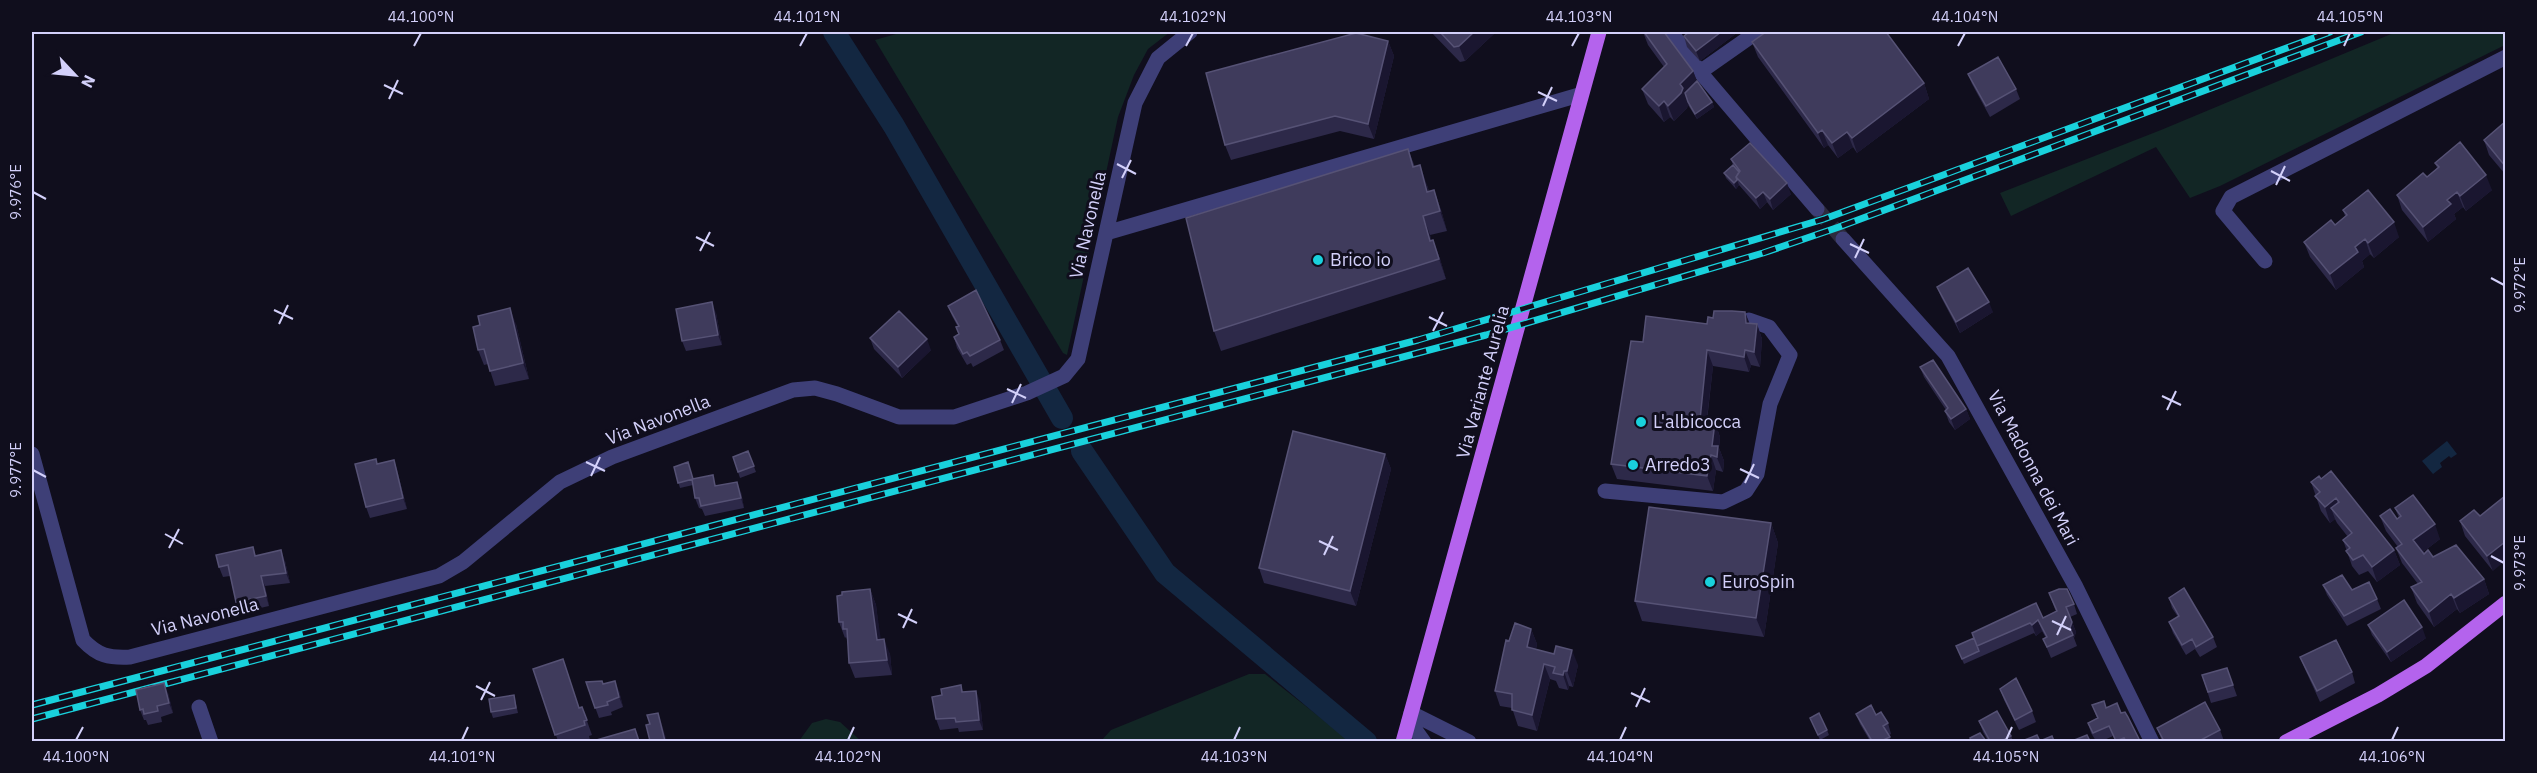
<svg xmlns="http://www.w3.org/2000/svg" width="2537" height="773" viewBox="0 0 2537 773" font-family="'IBM Plex Sans',sans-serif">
  <rect width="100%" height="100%" fill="#100e1d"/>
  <!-- green -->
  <path fill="#122625" d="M903,32H1170L1148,49L1134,75L1118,117L1067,355L1063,353L875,40Z
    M2396,32H2505V45L2220,186L2190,198L2156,147L2011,216L2000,193L2161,130Z
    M1249,674H1265L1350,741H1101L1111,730Z
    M826,719L840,722L861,741H799L812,723Z"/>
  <!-- water -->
  <path fill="#132741" d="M2447,441L2457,454L2451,458L2449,456L2440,463L2442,467L2433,474L2422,461Z"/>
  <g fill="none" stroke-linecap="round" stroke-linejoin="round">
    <!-- canal -->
    <path stroke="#132741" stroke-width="22" d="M834,32L894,126L1062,418
      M1082,451L1165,573L1366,742"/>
    <!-- minor-tunnel -->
    <path stroke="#2d2b3e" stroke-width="15" stroke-dasharray="15 8" stroke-linecap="butt" d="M1817,209L1843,239"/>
    <!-- minor -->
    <path stroke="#3e3f77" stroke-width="15" d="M1671,32L1700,72L1817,209
      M1700,72L1757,32
      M1106,233L1579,95
      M1843,239L1948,356L2076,587L2152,742
      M2265,261L2223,211L2231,197L2506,57
      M32,454L83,640C98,656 109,658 130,657L439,576L463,562L560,482L612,457L793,390L815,388L837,394L899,417H954L1027,393L1064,376L1078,359L1135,103L1158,58L1190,32
      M1605,491L1723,502L1746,491L1757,474L1770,404L1790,355L1769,327L1749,320
      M199,707L211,742
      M1411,713L1469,742
      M1409,721L1424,742"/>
    <!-- major -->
    <path stroke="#b463ed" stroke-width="15" d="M1403,742L1599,32
      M2286,742L2378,695L2426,666L2506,603"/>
    <defs>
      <path id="rail" d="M32,705L1418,340L1824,219L2330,32
        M32,719L1486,335L1763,253L1839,227L2361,32"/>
    </defs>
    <!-- rail casing -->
    <use href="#rail" stroke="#19d1dc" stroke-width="7"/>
    <!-- rail -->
    <use href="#rail" stroke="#100e1d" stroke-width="4.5" stroke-dasharray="14" stroke-linecap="butt"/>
  </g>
  <!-- wall -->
  <path fill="#2d2949" d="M1431,32H1496L1465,61L1460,62Z
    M1643,32H1664L1693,71L1697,81L1712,102L1714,107L1697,119L1688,105L1687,108L1674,121L1670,117L1664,122L1648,104L1642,89L1664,67L1648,45Z
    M1738,32L1700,61L1687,47L1684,36Z
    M1388,41L1394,56L1374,139L1340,131L1231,160L1225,145Z
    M1752,42L1924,83L1929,99L1857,153L1853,147L1838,158L1828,145L1824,148L1758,57Z
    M1968,74L2016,89L2020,99L1990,117L1972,84Z
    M2505,122V174L2489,155L2484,140Z
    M1408,149L1415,167L1427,185L1429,191L1434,190L1441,210L1447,231L1430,235L1431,240H1433L1440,259L1446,279L1221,351L1214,331Z
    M1731,159L1791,194L1773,210L1767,202L1760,209L1739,185L1736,189L1726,178L1724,173L1733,165Z
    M2435,163L2492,190L2466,211L2463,207L2454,214L2456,219L2428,242L2402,210L2397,195L2427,177L2437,168Z
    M2343,210L2399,237L2374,258L2370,254L2362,261L2364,267L2336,290L2310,257L2304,242L2335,225L2345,216Z
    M1937,287L1993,312L1960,333L1941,297Z
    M948,306L1000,340L1004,350L973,367L971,363L967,365L957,348L954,337L959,334L956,327H958L952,316Z
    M1745,312L1749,323L1757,324L1762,339L1760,367L1751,365L1749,372L1713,366L1707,421L1715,422L1720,437L1719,448L1724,461L1723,472L1716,470L1713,491L1617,479L1611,464L1643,342L1707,324L1713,318Z
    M716,313L722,345L686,351L682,341Z
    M516,324L529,379L495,386L488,364L484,365L478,350L480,325Z
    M870,338L931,350L902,378L874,349Z
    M1920,367L1966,409L1970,419L1955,430L1949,422L1945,411L1946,410L1924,377Z
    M748,451L756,472L740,478L733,457Z
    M1385,454L1391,469L1356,606L1264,583L1259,568Z
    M376,459L377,464L394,460L397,470L407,509L370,518L366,507Z
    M674,467L693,478L741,492L744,508L705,516L702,509L699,508L695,498L693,485L680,488Z
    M2319,476L2394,550L2400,565L2377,582L2368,571L2359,575L2352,566L2343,540L2348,537L2337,523L2335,519L2330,523L2321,511L2311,482Z
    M2395,508L2440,539L2423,552L2424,554L2484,579L2489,594L2460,613L2457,609L2434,627L2417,603L2411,587L2418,584L2402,563L2396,548L2398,547L2386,531L2380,516L2397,519L2399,518Z
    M2480,516L2493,571L2465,536L2460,521Z
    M1771,523L1778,543L1764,637L1642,621L1635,601Z
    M253,547L256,556L285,561L290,583L265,586L269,606L240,613L236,602L230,576L223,577L219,567Z
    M2323,585L2352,590L2377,599L2381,609L2347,626L2327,595Z
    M870,589L876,605L880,640L890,654L892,675L855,678L849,663L848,642L846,637L845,638L839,622Z
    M2049,593L2074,604L2077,614L2070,617L2076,632L2074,638L2077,646L2051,658L2043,639L2046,638L2042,631L2036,636L2034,633L1964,664L1956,646L2043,618L2056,612Z
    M2169,598L2213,637L2217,647L2200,657L2195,649L2186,655L2173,633L2169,622L2178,617L2172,608Z
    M2368,625L2426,638L2391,662L2372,635Z
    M1531,629L1537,644L1536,649L1578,665L1573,687L1569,686L1568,690L1559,688L1556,681L1550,679L1537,731L1518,726L1512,708L1500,706L1495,691L1509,641Z
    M2300,657L2352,672L2355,683L2320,702L2304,667Z
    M2227,668L2237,696L2211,703L2202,675Z
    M533,669L579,708L582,707L592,735L589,736L590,740L586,741H558Z
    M586,682L603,684L619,691L623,707L611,712L612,715L599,718Z
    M961,685L963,692L980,701L983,730L959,732L958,728L940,730L936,719L942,695Z
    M2000,689L2032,711L2036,722L2019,730L2004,700Z
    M168,693L173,713L161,717L162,722L148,725L146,720H144L140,710Z
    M514,695L518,713L493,718L491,712Z
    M2092,705L2106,708L2121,713L2140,741H2115L2113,736L2102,741H2096L2091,733L2088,723L2097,718Z
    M1856,714L1876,715L1888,723L1891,734L1889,735L1891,741H1870L1860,724Z
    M1810,718L1827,730L1829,735L1820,740Z
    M1979,721L2011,736L2013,741H1988L1983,732Z
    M2157,728L2220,730L2224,741H2162Z"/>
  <!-- shaded-wall -->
  <path fill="#1a1630" d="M1474,32H1496L1465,61L1459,46Z
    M1721,32H1738L1700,61L1696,51Z
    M1388,41L1394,56L1374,139L1368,124Z
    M1693,71L1699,86L1687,108L1674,121L1668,106L1680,84Z
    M1924,83L1929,99L1857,153L1852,138Z
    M1664,101L1670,117L1664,122L1659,106Z
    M1712,102L1714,107L1697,119L1695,114Z
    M1822,130L1828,145L1824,148L1818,133Z
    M1847,132L1853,147L1838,158L1832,143Z
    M1420,165L1427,185L1434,212L1427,192Z
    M2486,175L2492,190L2466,211L2460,196Z
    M1737,180L1739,185L1736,189L1734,183Z
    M1787,183L1791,194L1773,210L1770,199Z
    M1434,190L1441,210L1447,231L1440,211Z
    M1763,192L1767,202L1760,209L1756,198Z
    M2457,192L2463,207L2454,214L2456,219L2428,242L2423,227L2447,200Z
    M1423,216L1430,235L1437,260L1430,241Z
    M2394,222L2399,237L2374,258L2368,243Z
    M2365,239L2370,254L2362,261L2364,267L2336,290L2330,274L2355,247Z
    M1433,240L1440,259L1446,279L1439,259Z
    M712,302L716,313L722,345L718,335Z
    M1989,302L1993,312L1960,333L1956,322Z
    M510,308L516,324L529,379L523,363Z
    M1745,312L1751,327L1746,323Z
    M1757,324L1762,339L1760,367L1754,352Z
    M927,339L931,350L902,378L898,367Z
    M1707,350L1713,366L1705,435L1700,420Z
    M1745,350L1751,365L1749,372L1744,357Z
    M1966,409L1970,419L1955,430L1951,419Z
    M1715,422L1720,437L1719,448L1724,461L1723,472L1712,446Z
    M1385,454L1391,469L1356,606L1350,591Z
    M1711,455L1716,470L1713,491L1707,476Z
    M394,460L397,470L407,509L403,498Z
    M737,482L741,492L744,508L741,498Z
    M2336,498L2341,513L2331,508L2335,519L2330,523L2325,507Z
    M1771,523L1778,543L1764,637L1756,618Z
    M2435,524L2440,539L2419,555L2413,540Z
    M2505,542V561L2493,571L2487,556Z
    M281,550L285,561L290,583L286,573Z
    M2394,550L2400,565L2377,582L2372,567Z
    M261,576L265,586L269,606L266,596Z
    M2484,579L2489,594L2460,613L2454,598Z
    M870,589L876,605L883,655L877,640Z
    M2451,594L2457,609L2434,627L2429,612Z
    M2038,620L2042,631L2036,636L2032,625Z
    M2072,622L2076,632L2074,638L2070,628Z
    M2422,627L2426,638L2391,662L2387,652Z
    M1531,629L1537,644L1533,662L1527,647Z
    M884,639L890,654L892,675L887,660Z
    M1572,650L1578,665L1573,687L1567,671Z
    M1544,664L1550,679L1537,731L1532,715Z
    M1564,671L1569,686L1568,690L1563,675Z
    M615,681L619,691L623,707L619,697Z
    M164,683L168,693L173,713L169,703Z
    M976,691L980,701L983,730L979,720Z
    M658,713L663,728L667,741H665Z"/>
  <!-- building -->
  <path fill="#3f3b5c" stroke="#565275" stroke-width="1.5" d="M1440,32H1474L1459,46L1454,47Z
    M1644,32H1664L1693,71L1680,84L1683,88L1681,93L1668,106L1664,101L1659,106L1642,89L1667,64Z
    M1689,32H1721L1696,51L1684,36Z
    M1766,32H1886L1924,83L1852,138L1847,132L1832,143L1822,130L1818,133L1752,42Z
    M1356,33L1388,41L1368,124L1335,116L1225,145L1206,73Z
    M1998,57L2016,89L1986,106L1968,74Z
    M1697,81L1712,102L1695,114L1688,102L1685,93Z
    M2505,122V166L2484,140Z
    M2460,142L2486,175L2460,196L2457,192L2447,200L2451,204L2423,227L2397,195L2423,173L2427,177L2439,167L2435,163Z
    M1750,143L1787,183L1770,199L1763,192L1756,198L1736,177L1740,171L1731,159Z
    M1408,149L1413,167L1420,165L1427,192L1434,190L1440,211L1423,216L1430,241L1433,240L1439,259L1214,331L1186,218Z
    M1733,165L1739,172L1736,177L1737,180L1734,183L1724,173Z
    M2368,190L2394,222L2368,243L2365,239L2355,247L2358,252L2330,274L2304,242L2331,220L2335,225L2347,215L2343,210Z
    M1968,268L1989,302L1956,322L1937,287Z
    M976,290L1000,340L970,356L967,352L963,354L954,337L959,334L956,327L959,326L948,306Z
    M712,302L718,335L682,341L676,309Z
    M510,308L523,363L490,371L484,349L478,350L473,327L480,325L478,316Z
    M899,311L927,339L898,367L870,338Z
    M1714,311H1732L1745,312L1746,323L1757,324L1754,352L1745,350L1744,357L1707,350L1700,420L1715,422L1712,446H1718L1717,457L1711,455L1707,476L1611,464L1631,341L1643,342L1646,316L1707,324L1708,317L1713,318Z
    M1933,360L1966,409L1951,419L1945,411L1948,408L1920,367Z
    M1293,431L1385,454L1350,591L1259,568Z
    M748,451L754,466L738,472L733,457Z
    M376,459L377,464L394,460L403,498L366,507L355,464Z
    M688,462L693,479L678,483L674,467Z
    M2331,471L2394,550L2372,567L2363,555L2353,560L2346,551L2350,548L2343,540L2352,533L2331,508L2339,502L2336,498L2325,507L2315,496L2320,492L2311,482L2319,476L2321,479Z
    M713,475L715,486L737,482L741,498L701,506L699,498H695L692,479Z
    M2413,495L2435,524L2413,540L2424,554L2428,550L2433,557L2456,545L2484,579L2454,598L2451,594L2429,612L2411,587L2422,582L2396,548L2402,544L2380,516L2390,509L2397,519L2401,516L2395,508Z
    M2505,496V542L2487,556L2460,521L2474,510L2480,516Z
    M1649,507L1771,523L1756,618L1635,601Z
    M253,547L255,556L281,550L286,573L261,576L266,596L236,602L228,565L219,567L216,555Z
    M2342,575L2352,590L2369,582L2377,599L2344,616L2323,585Z
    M2184,588L2213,637L2196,647L2192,639L2182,645L2169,622L2179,616L2169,598Z
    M870,589L877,640L884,639L887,660L849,663L847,629H843V622H839L837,596L842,595V592Z
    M2059,589H2067L2074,604L2066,607L2072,622L2070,628L2073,635L2047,647L2043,639L2047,637L2038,620L2032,625L2030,623L1977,646L1972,633L2036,603L2043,618L2057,611L2049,593Z
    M2404,600L2422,627L2387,652L2368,625Z
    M1515,623L1531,629L1527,647L1554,654L1556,646L1572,650L1567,671H1564L1563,675L1553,673L1555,667L1544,664L1532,715L1512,710V694L1495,691L1506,640L1509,641Z
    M1974,638L1979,651L1962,659L1956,646Z
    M2336,640L2352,672L2317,691L2300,657Z
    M563,659L579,708L582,707L587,720L584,721L585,725L555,735L533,669Z
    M2227,668L2233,685L2208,692L2202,675Z
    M2016,678L2032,711L2015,720L2000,689Z
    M602,681L603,684L615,681L619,697L607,702L608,705L595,708L586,682Z
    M164,683L169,703L157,706L158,711L144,714L143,709L140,710L136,690Z
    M961,685L962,692L976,691L979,720L956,722L955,718L936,719L932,697L942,695L941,689Z
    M514,695L516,708L491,712L489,699Z
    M2104,701L2106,708L2117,703L2121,713L2125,712L2128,717L2140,741H2126L2124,738L2116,741L2109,726L2093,733L2088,723L2098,718L2092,705Z
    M2205,702L2220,730L2199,741H2164L2157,728Z
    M1871,705L1876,715L1881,712L1888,723L1883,726L1890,737L1881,741H1872L1856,714Z
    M1997,711L2011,736L2001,741H1990L1979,721Z
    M658,713L665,741H650L646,725L650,724L647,715Z
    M1819,713L1827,730L1818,735L1810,718Z
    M635,729L639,741H593Z
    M1980,733L1986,741H1971L1970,738Z
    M2037,735L2040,741L2052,736L2054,741H2022Z
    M2087,735L2090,741H2072Z"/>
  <!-- ticks -->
  <path fill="none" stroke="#d3d0fa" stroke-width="2" d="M414,46L421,33M800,46L807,33M1186,46L1193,33M1572,46L1579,33M1958,46L1965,33M2344,46L2350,33M384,85L403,94M1538,92L1557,101M389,99L398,80M1543,106L1552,87M1117,164L1136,174M2271,171L2290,181M1122,178L1131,160M2276,185L2285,166M33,192L46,199M696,237L714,246M1850,244L1869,253M700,251L710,232M1855,258L1864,239M2491,278L2504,285M274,310L293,319M1429,317L1447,326M279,324L288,305M1433,331L1443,312M1007,389L1026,398M2162,396L2181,405M1012,403L1021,384M2167,410L2176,391M586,462L605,471M1740,469L1759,478M33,470L46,477M591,476L600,457M1745,483L1754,464M165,534L183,544M1319,541L1338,550M169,548L179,529M1324,555L1333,536M2491,556L2504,563M898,614L917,623M2052,621L2071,630M903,628L912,609M2057,635L2066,616M476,686L495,696M1631,693L1650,702M481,700L490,682M1636,707L1645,688M76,740L83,727M462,740L468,727M848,740L854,727M1234,740L1240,727M1620,740L1626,727M2006,740L2012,727M2392,740L2398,727"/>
  <!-- markers -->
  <g fill="#19d1dc" stroke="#100e1d" stroke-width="2">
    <circle cx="1318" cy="260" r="6"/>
    <circle cx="1641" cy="422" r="6"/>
    <circle cx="1633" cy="465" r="6"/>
    <circle cx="1710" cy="582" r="6"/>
  </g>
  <g text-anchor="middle" stroke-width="6" stroke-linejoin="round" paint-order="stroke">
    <!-- street labels -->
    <g font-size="18" fill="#d3d0fa" stroke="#100e1d">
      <text transform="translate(1088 225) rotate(-77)" y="6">Via Navonella</text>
      <text transform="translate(1483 382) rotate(-75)" y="6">Via Variante Aurelia</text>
      <text transform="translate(658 420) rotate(-21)" y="6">Via Navonella</text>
      <text transform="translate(2033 468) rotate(62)" y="6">Via Madonna dei Mari</text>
      <text transform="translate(205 617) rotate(-14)" y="6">Via Navonella</text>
    </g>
    <!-- poi labels -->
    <g font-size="18" fill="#d3d0fa" stroke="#100e1d" text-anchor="start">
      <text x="1330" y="266">Brico io</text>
      <text x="1653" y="428">L'albicocca</text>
      <text x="1645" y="471">Arredo3</text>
      <text x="1722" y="588">EuroSpin</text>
    </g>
  </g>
  <!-- border -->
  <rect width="2537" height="773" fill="none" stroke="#100e1d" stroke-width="66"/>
  <!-- north arrow -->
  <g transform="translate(75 75) rotate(116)" stroke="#100e1d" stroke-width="4.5" paint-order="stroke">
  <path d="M0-4.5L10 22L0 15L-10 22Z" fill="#d3d0fa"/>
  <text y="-9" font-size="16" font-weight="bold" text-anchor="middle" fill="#d3d0fa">N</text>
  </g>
  <rect x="33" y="33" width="2471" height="707" fill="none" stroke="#d3d0fa" stroke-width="2"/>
  <g font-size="15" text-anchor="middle" fill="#d3d0fa">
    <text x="421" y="22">44.100°N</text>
    <text x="807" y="22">44.101°N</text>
    <text x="1193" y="22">44.102°N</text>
    <text x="1579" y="22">44.103°N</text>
    <text x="1965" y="22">44.104°N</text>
    <text x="2350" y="22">44.105°N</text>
    <text transform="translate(16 192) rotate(-90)" y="5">9.976°E</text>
    <text transform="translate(2520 285) rotate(-90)" y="5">9.972°E</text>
    <text transform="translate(16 470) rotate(-90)" y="5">9.977°E</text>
    <text transform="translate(2520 563) rotate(-90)" y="5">9.973°E</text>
    <text x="76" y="762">44.100°N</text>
    <text x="462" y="762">44.101°N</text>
    <text x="848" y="762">44.102°N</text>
    <text x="1234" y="762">44.103°N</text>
    <text x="1620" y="762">44.104°N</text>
    <text x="2006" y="762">44.105°N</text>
    <text x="2392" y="762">44.106°N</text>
  </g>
</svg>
